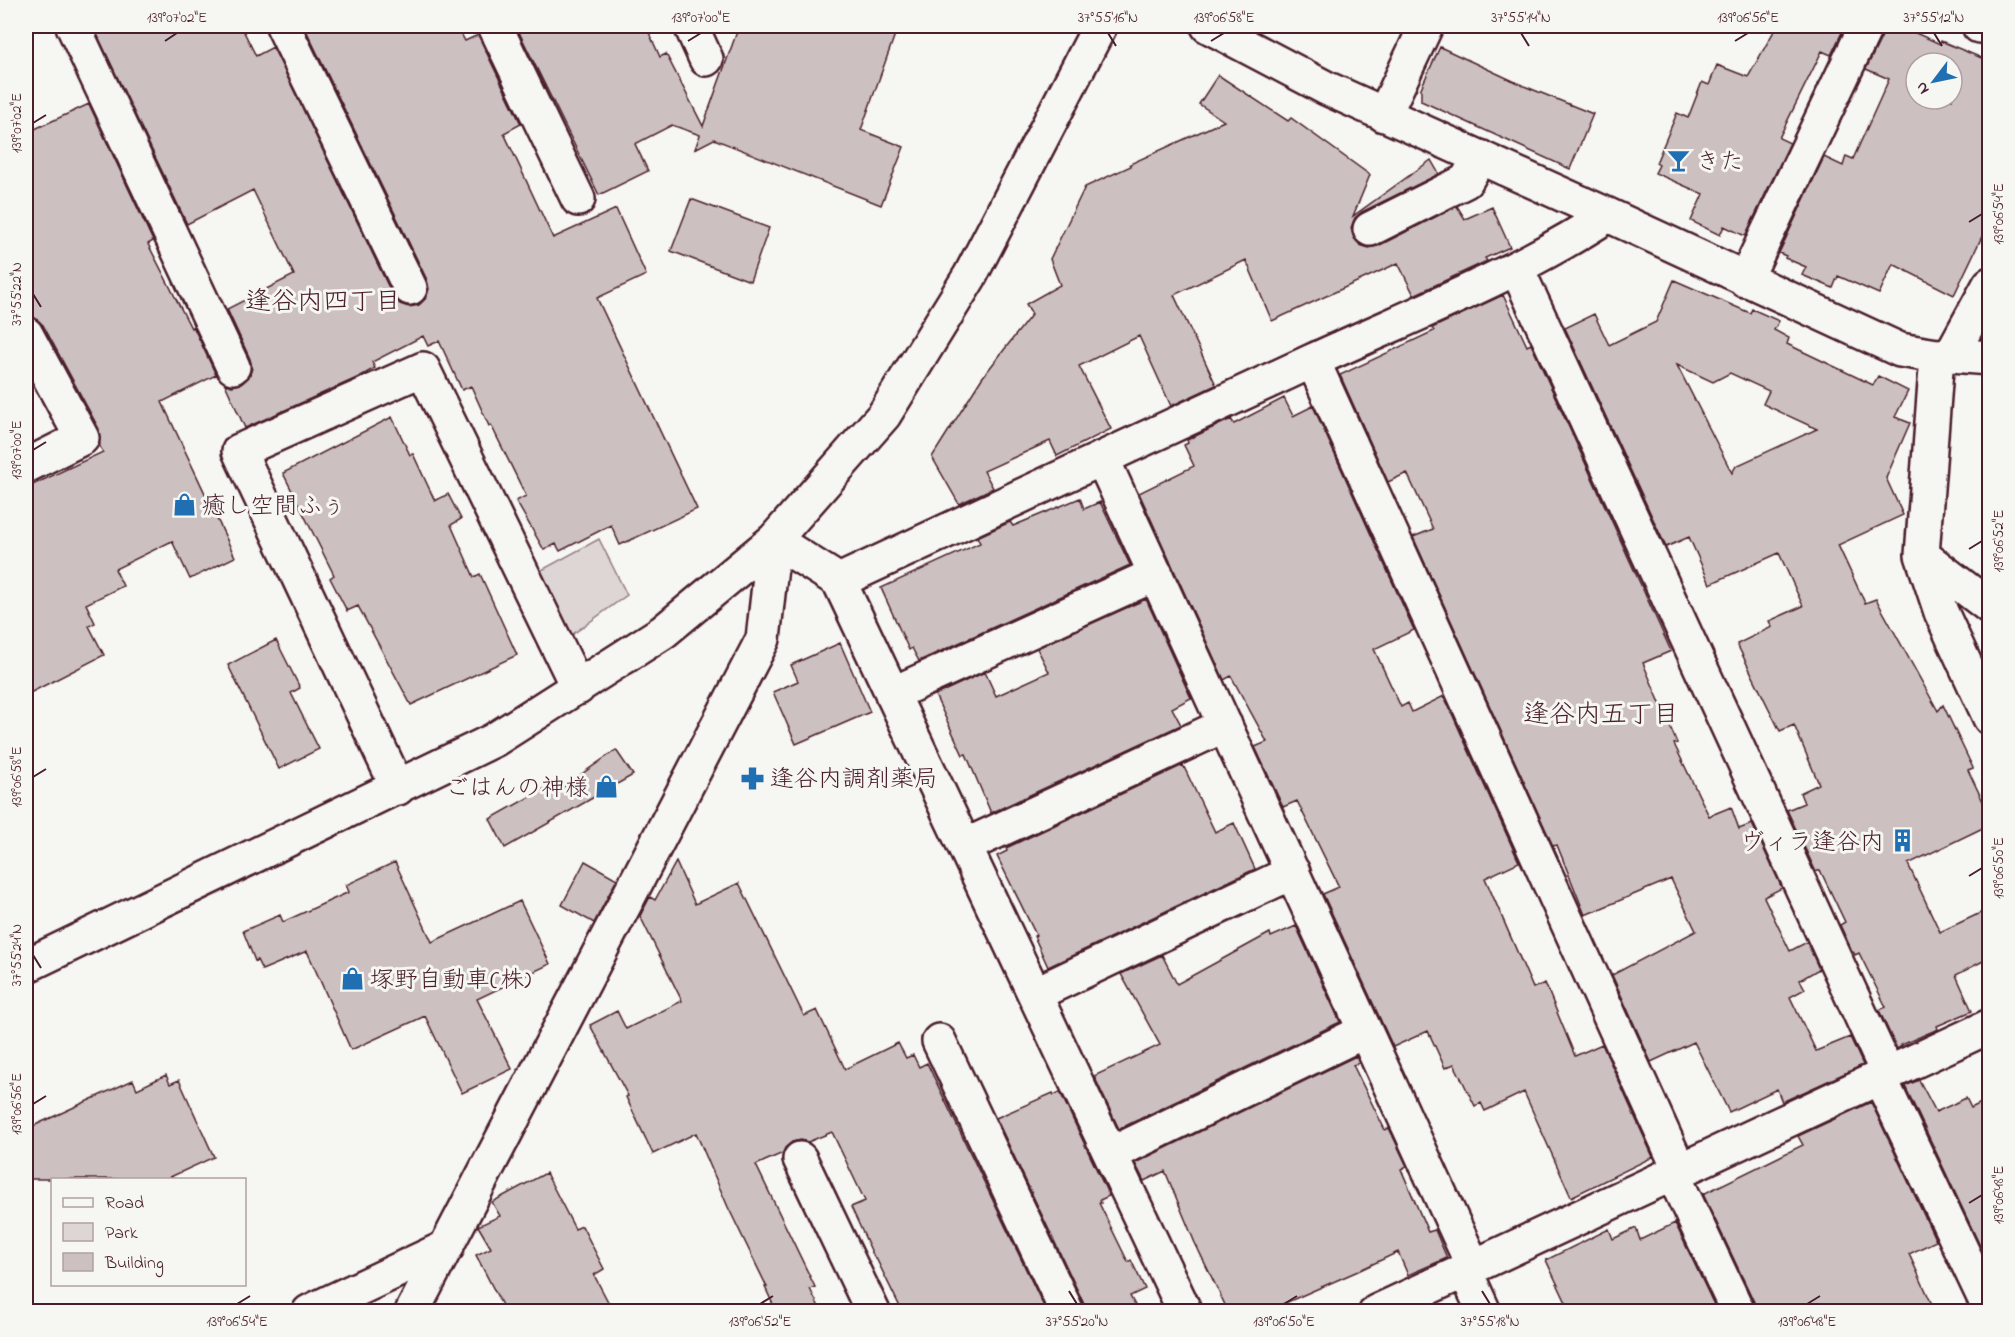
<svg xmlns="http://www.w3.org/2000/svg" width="2015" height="1337" viewBox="0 0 2015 1337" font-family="'Indie Flower','Klee One',sans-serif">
  <rect width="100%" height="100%" fill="#f6f6f2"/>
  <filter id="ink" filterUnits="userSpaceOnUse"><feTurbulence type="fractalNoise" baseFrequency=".0167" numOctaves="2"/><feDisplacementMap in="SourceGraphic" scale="12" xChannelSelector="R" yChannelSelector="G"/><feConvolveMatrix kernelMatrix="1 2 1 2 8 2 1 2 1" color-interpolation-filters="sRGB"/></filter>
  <g filter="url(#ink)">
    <!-- green -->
    <path fill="#ddd6d5" stroke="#947a80" stroke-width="1.5" d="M599,539L627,595L559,644L527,578Z"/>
    <!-- building -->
    <path fill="#ccc1c0" stroke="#4a1f2b" stroke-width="1.5" fill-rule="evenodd" d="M93,26H241L256,56L273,47L393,296L400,304L409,307L419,305L426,298L429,289L427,280L306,30L315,26H457L465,41L478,35L521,124L504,133L553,238L616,209L646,275L597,298L697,509L620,545L611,525L560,551L556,544L544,550L516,501L526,496L491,425L489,426L471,386L462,390L439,341L428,346L423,336L372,362L375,368L359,377L245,428L225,384L232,386L241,384L249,377L252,368L250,359L227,309L294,275L253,190L187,224Z
      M516,26H646L660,57L666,54L703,126L739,26H898L861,130L904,147L881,205L714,139L695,149L700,135L672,125L635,144L648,171L599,195Z
      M1762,26H1845L1831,55L1822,51L1779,138L1790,143L1745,236L1724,226L1720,235L1691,221L1703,194L1655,173L1659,165L1656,163L1677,113L1688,118L1702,82L1709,85L1717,65L1748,77L1774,31Z
      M1885,26H1900L1940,44L1941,41L1989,61V194L1981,212L1986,214L1982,223L1987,226L1954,295L1893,264L1879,294L1838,276L1833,288L1802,275L1806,267L1785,258L1786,256L1779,253L1824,157L1843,166L1846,156L1853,159L1889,79L1866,69L1883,34ZM1916,63H1952V99H1916Z
      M1440,47L1524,86L1593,114L1570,169L1421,101V88Z
      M1218,75L1288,121L1291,118L1370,175L1353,216L1431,160L1439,174L1362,212L1355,218L1351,228L1354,238L1360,245L1369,248L1378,246L1457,206L1465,219L1492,207L1510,247L1485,258L1487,261L1414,295L1398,263L1272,321L1246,260L1174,295L1216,385L1171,406L1139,336L1079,366L1111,429L1057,456L1050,441L984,471L993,488L959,504L932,457L982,378L1032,314L1026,304L1060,285L1050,259L1085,187L1131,166L1130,164L1224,121L1199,104Z
      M89,104L153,241L148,244L191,328L193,326L216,375L162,402L235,557L190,579L172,541L115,569L123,586L86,604L95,623L89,626L104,655L26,695V488L103,452L100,447L99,429L43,325L35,318L26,315V133Z
      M691,199L769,228L750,281L671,251Z
      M1674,280L1750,313L1752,309L1779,321L1774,330L1789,338L1787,344L1873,385L1878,376L1908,391L1895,417L1910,423L1886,478L1903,515L1838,545L1865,603L1876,599L1938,711L1943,705L1973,768L1968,770L1989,814V825L1908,864L1940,932L1989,909V958L1956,975L1972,1011L1937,1026L1938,1029L1901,1045L1902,1046L1897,1049L1879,1010L1886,1007L1859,953L1855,955L1853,951H1852L1840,925L1845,922L1820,870L1816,872L1787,810L1804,803L1800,793L1819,784L1794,725L1780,731L1737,644L1772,627L1769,621L1803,606L1779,553L1710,584L1689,537L1666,547L1565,328L1594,314L1609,345L1656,322ZM1677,365L1713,382L1730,373L1769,391L1763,404L1817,429L1736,466L1732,473Z
      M1503,295L1527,346L1531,344L1671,651L1643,663L1677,743L1674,744L1709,816L1731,807L1739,829L1752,824L1782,888L1764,897L1790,951L1807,942L1819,969L1800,980L1805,989L1790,997L1816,1051L1850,1037L1863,1065L1782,1102L1777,1089L1729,1112L1694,1042L1651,1062L1612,975L1696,931L1671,879L1585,915L1557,845L1553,846L1413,537L1433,529L1407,473L1388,482L1340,375L1434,331L1432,328Z
      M1284,398L1293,416L1313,406L1414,630L1374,649L1401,707L1408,703L1412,712L1444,696L1519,862L1485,878L1533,988L1545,983L1575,1056L1602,1044L1653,1157L1571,1197L1524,1092L1485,1111L1481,1103L1475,1106L1454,1064L1445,1068L1428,1031L1393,1047L1323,894L1339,887L1297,801L1283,807L1255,747L1267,742L1231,676L1224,680L1139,493L1194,466L1184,445L1188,443L1187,440L1231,419L1234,424Z
      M392,417L410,455L413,454L435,501L448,494L461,519L451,525L474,577L480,574L517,655L411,705L358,606L347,611L330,578L334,575L283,473Z
      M1080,498L1084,509L1100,502L1130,565L919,661L912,648L909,650L881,588L980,543L977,537L1010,522L1013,526Z
      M1146,599L1191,698L1172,708L1181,725L991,813L966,754L963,755L935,695L985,672L996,696L1049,672L1037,648Z
      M276,640L300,688L291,693L319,749L279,769L228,665Z
      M840,643L870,712L796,744L773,692L798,681L791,665Z
      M616,750L633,775L505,848L490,819L549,786L553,794Z
      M1183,765L1215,832L1234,823L1255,869L1048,967L1034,936L1036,935L997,856L1007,851L1006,848Z
      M585,861L617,879L594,923L562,905Z
      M395,862L432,942L520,901L550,964L477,999L512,1069L462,1093L425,1016L351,1050L307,951L262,970L257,960L255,961L243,931L280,915L283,922L349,892L346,885Z
      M676,862L695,904L739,883L804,1016L817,1010L845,1069L898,1043L906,1058L913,1055L919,1067L927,1063L1046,1311H902L876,1258L875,1259L851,1207L865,1201L832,1132L808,1142L801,1140L792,1142L785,1148L783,1153L756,1165L815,1287L810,1289L821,1311H776L765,1287H767L728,1207L696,1133L653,1154L626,1097L628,1096L590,1025L617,1011L626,1029L682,1001L640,916L650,897L655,900Z
      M1296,926L1340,1022L1119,1129L1094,1076L1160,1045L1121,974L1162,955L1177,984L1270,933L1271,937Z
      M1356,1056L1359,1063L1353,1065L1385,1130L1389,1128L1407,1166L1401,1169L1428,1232L1435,1230L1447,1258L1408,1275L1398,1252L1358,1271L1267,1311H1228L1195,1243L1165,1171L1144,1181L1135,1163Z
      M166,1075L170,1084L179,1080L214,1157L166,1179H26V1136L33,1133L31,1127L133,1080L137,1089Z
      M1919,1080L1936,1112L1966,1098L1971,1108L1989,1099V1265L1905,1086Z
      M1060,1092L1109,1196L1100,1200L1101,1203H1099L1128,1262L1131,1260L1145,1289L1130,1296L1138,1311H1085L1084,1304L996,1118L1053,1093L1054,1095Z
      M1871,1102L1936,1241L1909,1254L1935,1311H1756L1755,1304L1703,1194L1803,1145L1798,1136Z
      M546,1173L575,1229L582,1226L604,1269L594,1275L613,1311H505L476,1255L491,1248L478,1226L500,1216L492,1202Z
      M1675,1223L1717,1311H1570L1546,1260L1609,1229L1613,1239L1636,1228L1640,1240Z"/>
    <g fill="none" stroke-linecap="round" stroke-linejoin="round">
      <defs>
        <path id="minor" d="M73,26L233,367
          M283,26L410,288
          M495,26L578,199
          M691,26L706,59
          M1208,26L1326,88L1608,215L1900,350L1937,356L1951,355L1990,358
          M1979,26H1980
          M1384,115L1426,26
          M1370,229L1466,181L1480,157
          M1517,269L1887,1072
          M1745,280L1866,26
          M26,334L82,438L26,466
          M1951,355L1990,284
          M1937,356L1922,555L1941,612L1990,718
          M1313,361L1680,1171
          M1102,458L1473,1266
          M1922,555L1990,607
          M839,581C997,507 1154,434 1312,361C1412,315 1515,276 1608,215
          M892,694L1156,574
          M398,788L239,451L423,369L578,688
          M965,846L1225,725
          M26,966L494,740L663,632L774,540L884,415L970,276L1100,26
          M1035,994L1293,872
          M939,1041L1067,1312
          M1879,1076L1990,1310
          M1111,1154L1365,1031
          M800,1159L873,1312
          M1673,1174L1738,1312
          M1465,1270L1484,1312
          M309,1312L447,1247
          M412,1312L763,639L774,540L839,581L1185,1312
          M1376,1312L1990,1026"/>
      </defs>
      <!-- minor casing -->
      <use href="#minor" stroke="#4a1f2b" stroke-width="38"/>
      <!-- minor -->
      <use href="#minor" stroke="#f6f6f2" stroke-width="33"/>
    </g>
  </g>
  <!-- ticks -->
  <path fill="none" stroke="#4a1f2b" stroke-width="2" d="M1108,33L1116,46M1521,33L1529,46M1934,33L1942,46M165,41L177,33M688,41L701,33M1211,41L1224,33M1735,41L1748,33M33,123L46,115M1969,222L1982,214M33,294L41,307M33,450L46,442M1969,549L1982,541M33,777L46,769M1969,876L1982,868M33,955L41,968M33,1104L46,1096M1969,1203L1982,1195M1069,1291L1077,1304M1482,1291L1490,1304M237,1304L250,1296M760,1304L773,1296M1284,1304L1297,1296M1807,1304L1820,1296"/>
  <!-- icons -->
  <defs>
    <symbol id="bar-bare" viewBox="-9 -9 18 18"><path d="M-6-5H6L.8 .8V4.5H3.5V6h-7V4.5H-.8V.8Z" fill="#1f6fb2" stroke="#f6f6f2" stroke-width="2.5" paint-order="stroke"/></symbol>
    <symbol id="shop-bare" viewBox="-9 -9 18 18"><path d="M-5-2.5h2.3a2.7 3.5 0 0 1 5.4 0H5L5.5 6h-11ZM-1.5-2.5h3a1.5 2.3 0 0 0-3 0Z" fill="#1f6fb2" stroke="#f6f6f2" stroke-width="2.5" paint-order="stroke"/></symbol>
    <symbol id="pharmacy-bare" viewBox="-9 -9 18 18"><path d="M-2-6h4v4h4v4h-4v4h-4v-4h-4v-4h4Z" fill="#1f6fb2" stroke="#f6f6f2" stroke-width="2.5" paint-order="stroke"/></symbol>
    <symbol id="building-bare" viewBox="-9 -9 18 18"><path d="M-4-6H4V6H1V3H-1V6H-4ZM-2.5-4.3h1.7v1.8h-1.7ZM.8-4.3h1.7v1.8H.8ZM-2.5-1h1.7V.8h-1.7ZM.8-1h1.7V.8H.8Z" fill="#1f6fb2" stroke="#f6f6f2" stroke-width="2.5" paint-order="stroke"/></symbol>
  </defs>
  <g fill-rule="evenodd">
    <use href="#bar-bare" x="1662" y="144" width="33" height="33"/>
    <use href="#shop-bare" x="168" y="488" width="33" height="33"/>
    <use href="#pharmacy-bare" x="736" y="762" width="33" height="33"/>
    <use href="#shop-bare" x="590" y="770" width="33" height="33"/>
    <use href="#building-bare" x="1886" y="824" width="33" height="33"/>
    <use href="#shop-bare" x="336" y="962" width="33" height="33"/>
  </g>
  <g text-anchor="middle" stroke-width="6" stroke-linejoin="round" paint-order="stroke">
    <!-- poi labels -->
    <g font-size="24" fill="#4a1f2b" stroke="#f6f6f2" text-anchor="start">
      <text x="1696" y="169">きた</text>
      <text x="202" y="513">癒し空間ふぅ</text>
      <text x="770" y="786">逢谷内調剤薬局</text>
      <text x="589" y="795" text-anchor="end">ごはんの神様</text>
      <text x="1884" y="849" text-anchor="end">ヴィラ逢谷内</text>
      <text x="370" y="987">塚野自動車(株)</text>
    </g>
    <!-- neighbourhood labels -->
    <g font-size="26" fill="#4a1f2b" stroke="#f6f6f2">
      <text x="323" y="309">逢谷内四丁目</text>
      <text x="1601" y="722">逢谷内五丁目</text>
    </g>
  </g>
  <!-- margin -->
  <rect width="2015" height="1337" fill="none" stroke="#f6f6f2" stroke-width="66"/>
  <!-- legend -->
  <rect x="51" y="1178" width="195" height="108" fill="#f6f6f2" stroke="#b1a0a2" stroke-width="1.5"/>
  <rect x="63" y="1198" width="30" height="9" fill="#f6f6f2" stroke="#b1a0a2" stroke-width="1.5"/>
  <text x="105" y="1208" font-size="18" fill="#4a1f2b">Road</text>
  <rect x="63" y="1223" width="30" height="18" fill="#ddd6d5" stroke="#b1a0a2" stroke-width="1.5"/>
  <text x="105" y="1238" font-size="18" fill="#4a1f2b">Park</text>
  <rect x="63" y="1253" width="30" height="18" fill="#ccc1c0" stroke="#b1a0a2" stroke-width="1.5"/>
  <text x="105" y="1268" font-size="18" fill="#4a1f2b">Building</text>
  <!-- north arrow -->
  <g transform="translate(1934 81) rotate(238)"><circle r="28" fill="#f6f6f2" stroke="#b1a0a2" stroke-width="1.5"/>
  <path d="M0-4.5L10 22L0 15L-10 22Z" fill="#1f6fb2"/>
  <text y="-9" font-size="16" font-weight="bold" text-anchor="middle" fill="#4a1f2b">N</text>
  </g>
  <rect x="33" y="33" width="1949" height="1271" fill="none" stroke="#4a1f2b" stroke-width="2"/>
  <g font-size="15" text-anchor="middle" fill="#4a1f2b">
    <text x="177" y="22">139°07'02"E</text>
    <text x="701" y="22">139°07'00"E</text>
    <text x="1108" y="22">37°55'16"N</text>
    <text x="1224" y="22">139°06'58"E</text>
    <text x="1521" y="22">37°55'14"N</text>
    <text x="1748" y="22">139°06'56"E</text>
    <text x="1934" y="22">37°55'12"N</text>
    <text transform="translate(16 123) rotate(-90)" y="5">139°07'02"E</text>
    <text transform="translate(1998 214) rotate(-90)" y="5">139°06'54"E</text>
    <text transform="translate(16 294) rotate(-90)" y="5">37°55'22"N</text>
    <text transform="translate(16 450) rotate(-90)" y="5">139°07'00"E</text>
    <text transform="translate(1998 541) rotate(-90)" y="5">139°06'52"E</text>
    <text transform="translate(16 777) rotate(-90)" y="5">139°06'58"E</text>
    <text transform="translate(1998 868) rotate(-90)" y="5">139°06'50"E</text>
    <text transform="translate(16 955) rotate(-90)" y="5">37°55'24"N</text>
    <text transform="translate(16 1104) rotate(-90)" y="5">139°06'56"E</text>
    <text transform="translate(1998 1195) rotate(-90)" y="5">139°06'48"E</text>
    <text x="237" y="1326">139°06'54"E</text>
    <text x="760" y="1326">139°06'52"E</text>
    <text x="1077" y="1326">37°55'20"N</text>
    <text x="1284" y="1326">139°06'50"E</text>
    <text x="1490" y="1326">37°55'18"N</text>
    <text x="1807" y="1326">139°06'48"E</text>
  </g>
</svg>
